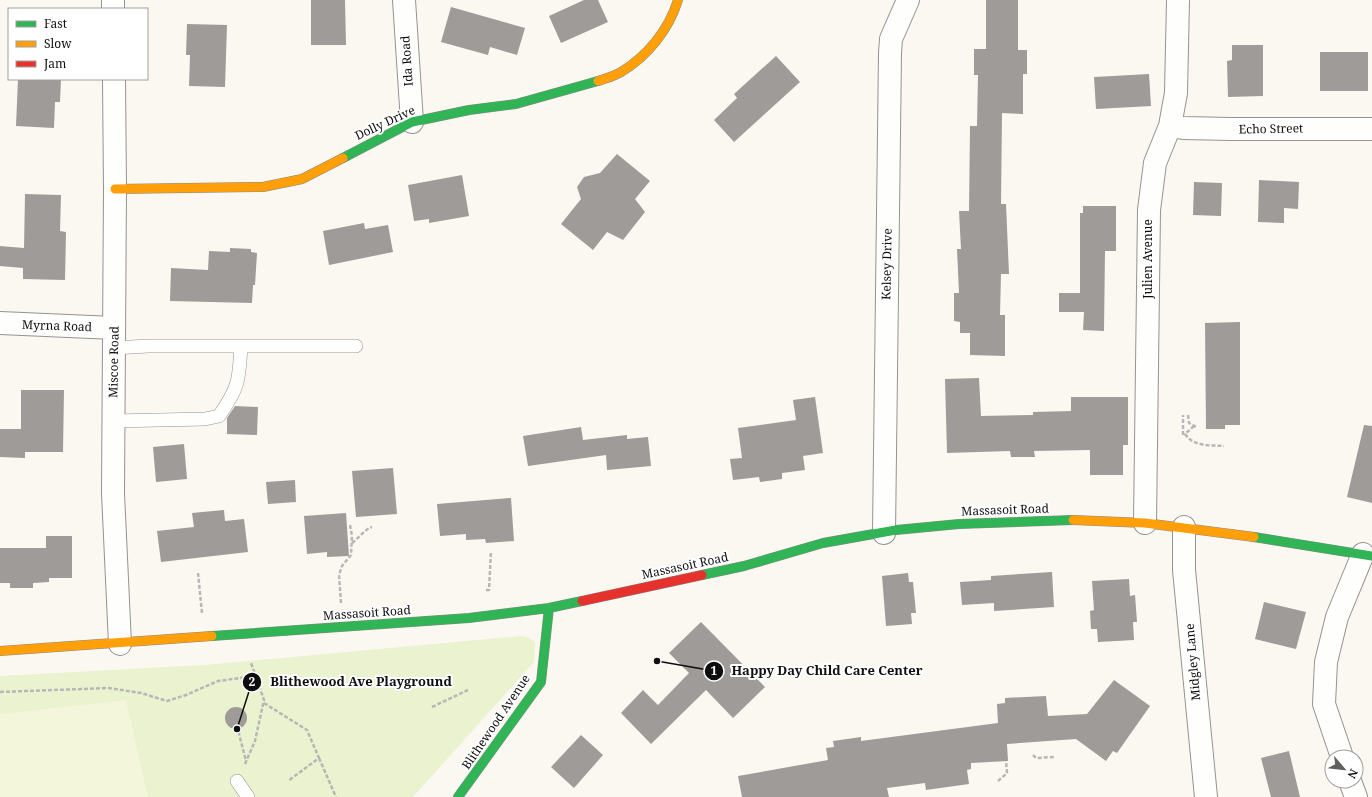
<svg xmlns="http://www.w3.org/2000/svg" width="1372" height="797" viewBox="0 0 1372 797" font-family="'Noto Serif',serif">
  <rect width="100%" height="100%" fill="#fbf8f2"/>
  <!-- green -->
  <path fill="#eaf2cf" d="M522,636L530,638L535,642L534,662L413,797H0V676L204,665Z"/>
  <!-- pitch -->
  <path fill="#f3f6da" d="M126,700L148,797H0V714Z"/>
  <!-- building -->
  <path fill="#9e9b98" d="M311,0H345L346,45H311Z
    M584,0H598L608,22L561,43L549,16Z
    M986,0H1018V50H1027V74H1023V114L1002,113L1001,204H1006L1009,274H1001L1000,315H1005V356L970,355V333H960V322L954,321V293H959L957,249H961L959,211H969L970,126H977L978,75H974V49H986Z
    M451,7L525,28L517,55L490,47L488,55L441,42Z
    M187,24L227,25L225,87L189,86L190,55H186Z
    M1232,45H1263V96L1228,97L1227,61L1232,60Z
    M1320,52H1368V91H1320Z
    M776,56L800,82L734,142L714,120L737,98L734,94Z
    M1149,74L1151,106L1096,109L1094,77Z
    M18,79H61L60,102H55L54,128L16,126Z
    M617,154L650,181L635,199L645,212L623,240L607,232L593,250L561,224L581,199L577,187L584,177L600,173Z
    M462,175L469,216L429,223V219L414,221L408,185Z
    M1259,180L1299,182L1298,209L1284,208V223L1258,222Z
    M1194,182L1222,183L1221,216L1193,215Z
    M25,194L61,195L60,231L66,232L65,280L23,279V268L0,266V246L24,248Z
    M1083,206H1116V251H1105L1104,331L1083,330L1084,312H1059V293H1080V213H1083Z
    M364,223L365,229L388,225L393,252L329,265L323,231Z
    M230,248L251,249V252L257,253L255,285H253L252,303L170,301L171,268L208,270L209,251L230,252Z
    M1240,322V425H1225V429H1206L1205,323Z
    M979,378L981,416L1033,415V412L1071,411V397H1128V445H1123V475H1090V450L1034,451L1035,457H1011L1010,451L947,453L945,379Z
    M21,390H64L63,452H25V458L0,457V429H21Z
    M815,397L823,453L803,456L805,470L782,473V479L760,482L759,477L733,480L730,459L742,458L738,428L796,420L793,400Z
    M235,406L258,407L257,435L227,434V418Z
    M1364,425L1372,426V503L1347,497Z
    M581,427L583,440L627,435V439L648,437L651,466L607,470L606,455L528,466L523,436Z
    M184,444L187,479L156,482L153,447Z
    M393,468L397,514L356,517L352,471Z
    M295,480L296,502L268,504L266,482Z
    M511,498L514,541L486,543L485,539L466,540V534L440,536L437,504Z
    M224,510L225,521L244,519L248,552L161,562L157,531L194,527L192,513Z
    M346,513L349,556L327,557V552L307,554L304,516Z
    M46,536H72V578H49V582L33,583V588H10V583H0V548H46Z
    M1052,572L1054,607L994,611V603L962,605L960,582L991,580V576Z
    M908,573L909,582H913L916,613H911L912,624L886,626L882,576Z
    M1129,579L1130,596L1135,595L1137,622H1133L1134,640L1098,642L1097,629H1091L1090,611L1094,610L1092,581Z
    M1264,602L1306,612L1296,649L1255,639Z
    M701,622L765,687L733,718L706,690L651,744L621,713L643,690L658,705L689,673L669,653Z
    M1114,680L1150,706L1117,753L1113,751L1106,761L1076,739L1007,744L1008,761L971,763V769L967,770L969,784L926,790L925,783L887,788L889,797H742L738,776L828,760L826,748L834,747L833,741L861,737V741L998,723L997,704L1005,703V698L1046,696L1048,716L1087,714Z
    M225 718a11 11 0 1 1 22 0a11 11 0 1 1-22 0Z
    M581,735L603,755L574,788L551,767Z
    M1289,751L1300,797H1271L1261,758Z"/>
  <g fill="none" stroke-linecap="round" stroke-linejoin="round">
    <defs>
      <path id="lane" d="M114,348L148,346H356
        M113,421L205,419L219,416C239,387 239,381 241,346
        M237,781L248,797"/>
      <path id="street" d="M113,0V9
        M404,0L412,122
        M114,79L115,189L113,493L120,644
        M1170,126L1183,128L1231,129H1372
        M0,323L114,328
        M1145,523L1149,210L1155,163L1170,126L1176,93L1178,0
        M1184,527V570L1206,797
        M884,533L890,53L891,39L908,0
        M1342,757L1324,704L1326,662L1337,617L1363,554
        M1350,781L1356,797"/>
      <path id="fast" d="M343,158L412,122L469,110L516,104L598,81
        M1254,537L1372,556
        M702,575L744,566L823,543L896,530L959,524L1073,520
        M212,636L469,618L549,608L582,601
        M458,797L541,682L549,608"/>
      <path id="slow" d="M598,81C606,78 615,76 621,72C648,56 669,29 678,0
        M115,189L263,187L302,179L343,158
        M1073,520L1145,523L1254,537
        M0,651L212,636"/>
      <path id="jam" d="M582,601L702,575"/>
    </defs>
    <!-- lane casing -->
    <use href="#lane" stroke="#959391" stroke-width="14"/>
    <!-- street casing -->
    <use href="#street" stroke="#959391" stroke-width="24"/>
    <!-- fast casing -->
    <use href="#fast" stroke="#8b8a87" stroke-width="10"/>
    <!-- slow casing -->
    <use href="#slow" stroke="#8b8a87" stroke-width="10"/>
    <!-- jam casing -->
    <use href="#jam" stroke="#8b8a87" stroke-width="10"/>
    <!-- path -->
    <path stroke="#b8b7b6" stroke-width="2.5" stroke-dasharray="4 2" stroke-linecap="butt" d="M1188,415L1189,423L1196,427
      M1194,426L1185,434C1194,447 1210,445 1224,446
      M1183,435V415
      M352,543C359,538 365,529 372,527
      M198,573L202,613
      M486,590H489L491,551
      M341,603L339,575L342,566L351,555L352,536L350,525
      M0,692L109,688L141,693L167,701L186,695L218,681L256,676
      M264,703L307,730L319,758L288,781
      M432,707L468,690
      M237,726L246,761
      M1033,755L1036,758L1054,757
      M319,758L336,797
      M245,764L255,741L264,700L251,663
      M998,781L1007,773L1006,761"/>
    <!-- lane -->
    <use href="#lane" stroke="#fefefd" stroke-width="13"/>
    <!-- street -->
    <use href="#street" stroke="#fefefd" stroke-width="22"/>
    <!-- fast -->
    <use href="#fast" stroke="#30b455" stroke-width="9"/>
    <!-- slow -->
    <use href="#slow" stroke="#ff9f0a" stroke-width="9"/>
    <!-- jam -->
    <use href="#jam" stroke="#e5322d" stroke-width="9"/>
  </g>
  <g text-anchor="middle" stroke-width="4" stroke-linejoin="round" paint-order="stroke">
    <!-- street labels -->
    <g font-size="12" fill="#0e0e0e" stroke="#fff">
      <text transform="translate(407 61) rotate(-94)" y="4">Ida Road</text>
      <text transform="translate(385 123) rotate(-25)" y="4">Dolly Drive</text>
      <text transform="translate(1271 129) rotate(-1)" y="4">Echo Street</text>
      <text transform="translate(1148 259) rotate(-90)" y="4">Julien Avenue</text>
      <text transform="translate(887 264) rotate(-89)" y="4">Kelsey Drive</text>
      <text transform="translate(57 326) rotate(2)" y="4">Myrna Road</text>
      <text transform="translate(114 362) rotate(-89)" y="4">Miscoe Road</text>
      <text transform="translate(1005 510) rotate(-2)" y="4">Massasoit Road</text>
      <text transform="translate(685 566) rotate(-12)" y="4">Massasoit Road</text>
      <text transform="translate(367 613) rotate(-4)" y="4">Massasoit Road</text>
      <text transform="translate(1193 662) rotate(-95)" y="4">Midgley Lane</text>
      <text transform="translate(496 722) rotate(-56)" y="4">Blithewood Avenue</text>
    </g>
  </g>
  <!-- callouts -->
  <path fill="none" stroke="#0e0e0e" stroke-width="1.5" d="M657 661L714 671M237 729L252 682"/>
  <g fill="#0e0e0e" stroke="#fff" stroke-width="1.5">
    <circle cx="657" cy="661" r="4"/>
    <circle cx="237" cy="729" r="4"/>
    <circle cx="714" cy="671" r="10"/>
    <circle cx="252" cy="682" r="10"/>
  </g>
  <g font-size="12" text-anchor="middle" font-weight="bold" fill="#fff">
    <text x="714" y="675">1</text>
    <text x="252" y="686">2</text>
  </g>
  <g font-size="13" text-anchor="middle" font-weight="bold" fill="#0e0e0e" stroke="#fff" stroke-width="4" stroke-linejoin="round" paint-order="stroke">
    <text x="827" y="675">Happy Day Child Care Center</text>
    <text x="361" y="686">Blithewood Ave Playground</text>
  </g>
  <!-- legend -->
  <rect x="8" y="8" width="140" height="72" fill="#ffffff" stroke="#9f9f9f"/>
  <rect x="16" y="21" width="20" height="6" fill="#30b455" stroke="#9f9f9f"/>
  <text x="44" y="28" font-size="12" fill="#0e0e0e">Fast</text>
  <rect x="16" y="41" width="20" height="6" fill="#ff9f0a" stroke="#9f9f9f"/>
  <text x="44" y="48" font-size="12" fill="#0e0e0e">Slow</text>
  <rect x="16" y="61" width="20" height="6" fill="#e5322d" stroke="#9f9f9f"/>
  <text x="44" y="68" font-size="12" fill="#0e0e0e">Jam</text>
  <!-- north arrow -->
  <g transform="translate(1344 769) rotate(118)"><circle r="19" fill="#ffffff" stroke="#9f9f9f"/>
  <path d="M0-3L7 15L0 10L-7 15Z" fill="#61605e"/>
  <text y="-6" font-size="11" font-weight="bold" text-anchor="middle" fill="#0e0e0e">N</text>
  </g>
</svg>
